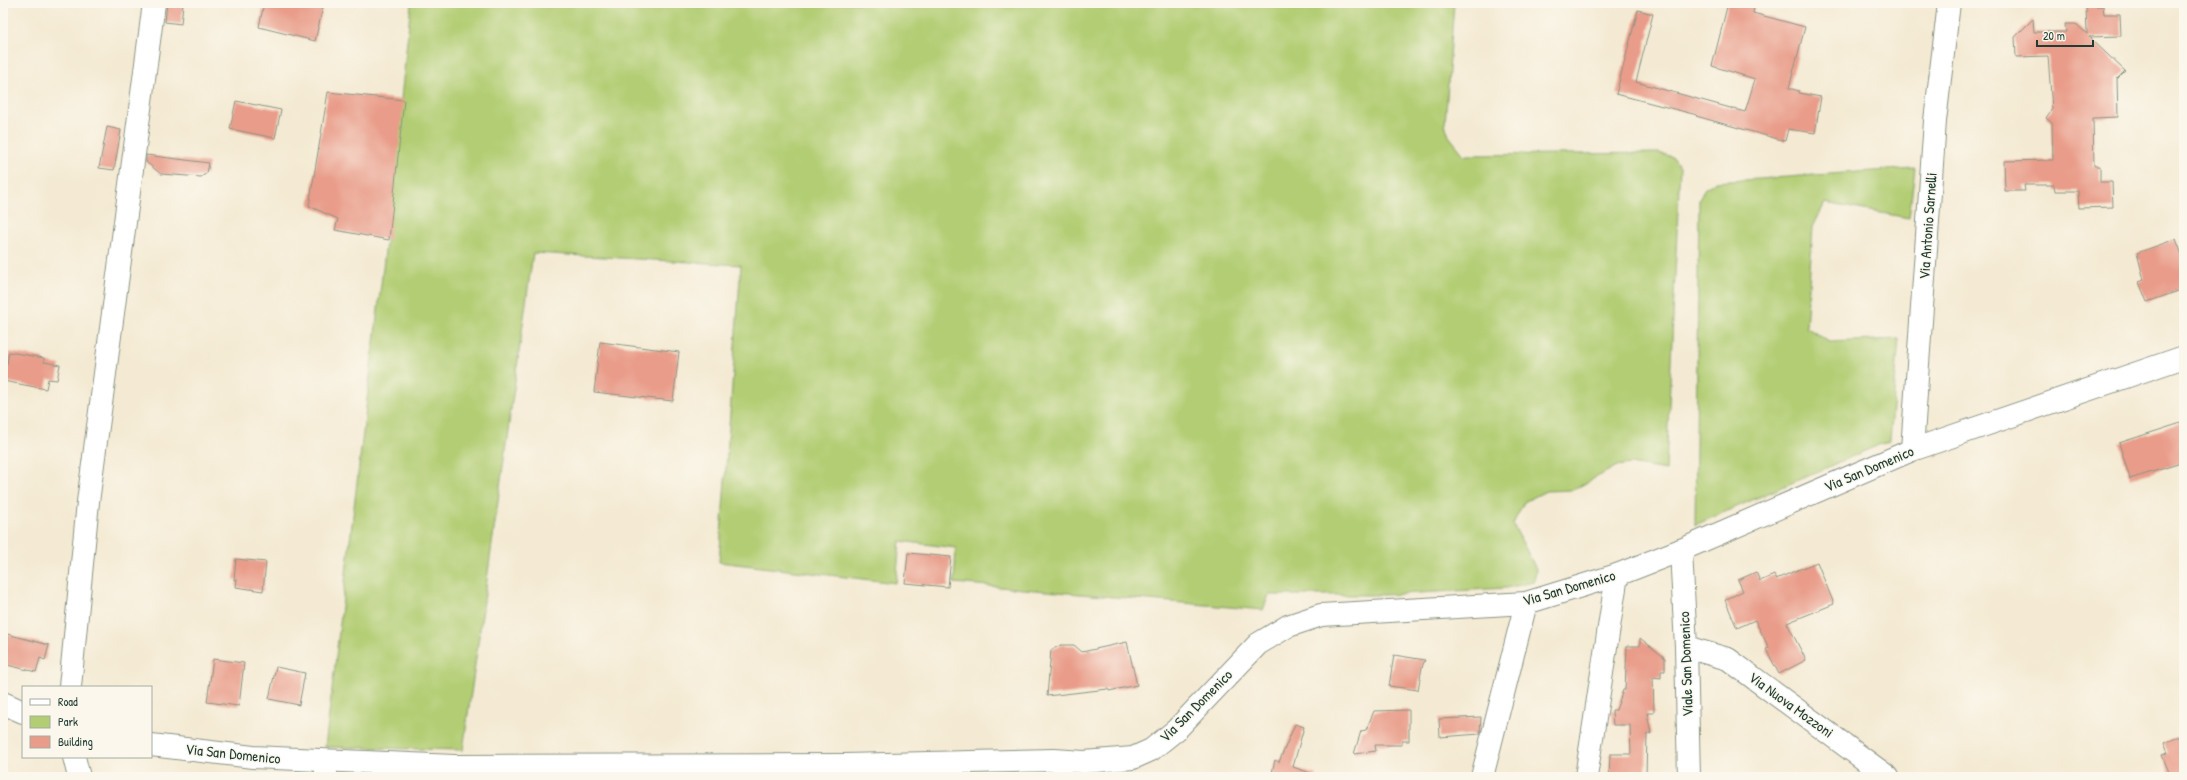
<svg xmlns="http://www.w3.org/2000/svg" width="2187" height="780" viewBox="0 0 2187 780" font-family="'Patrick Hand',sans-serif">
  <rect width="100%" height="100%" fill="#fbf7ec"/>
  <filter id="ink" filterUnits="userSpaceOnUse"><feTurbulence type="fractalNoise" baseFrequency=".025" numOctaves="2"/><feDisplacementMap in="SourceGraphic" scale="8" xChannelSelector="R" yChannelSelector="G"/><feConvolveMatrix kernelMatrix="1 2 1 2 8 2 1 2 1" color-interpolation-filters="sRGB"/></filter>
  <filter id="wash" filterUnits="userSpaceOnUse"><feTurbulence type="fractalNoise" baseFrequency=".012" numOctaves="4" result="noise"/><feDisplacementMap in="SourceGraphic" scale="16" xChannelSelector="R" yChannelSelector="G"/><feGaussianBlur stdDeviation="0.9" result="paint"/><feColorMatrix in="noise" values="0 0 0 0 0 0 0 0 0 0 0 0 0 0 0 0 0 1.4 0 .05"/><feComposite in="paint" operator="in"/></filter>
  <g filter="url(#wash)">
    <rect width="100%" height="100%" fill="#f4ead3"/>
    <!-- green -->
    <path fill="#b2cd73" stroke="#688554" d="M411,3H1454L1445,124L1449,136L1464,155L1659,153L1673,157L1680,167L1666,470L1630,464L1617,466L1573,490L1546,491L1524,502L1513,524L1536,569L1534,582L1506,588L1384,595H1269L1263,610L954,583L956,548L900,541L896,583L719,562L741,265L533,253L463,750L325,747L386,243Z
      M1915,168L1909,218L1825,203L1813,227L1806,327L1829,342L1899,339L1890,440L1695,525L1699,200L1705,188L1716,182Z"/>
    <g id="blocks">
      <!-- building -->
      <path fill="#e99c89" d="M167,3L183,4L181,24L165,22Z
        M264,3H324L315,41L259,27Z
        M1728,3H1755L1753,13L1805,27L1789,88L1799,91V93L1821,97L1815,133L1788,129L1785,141L1696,116L1697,115L1616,94L1638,10L1653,14L1636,82L1745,112L1755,79L1712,66Z
        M2086,6H2103L2104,14H2120L2121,36L2089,37L2125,71L2117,79L2118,117L2093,118L2094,166H2100V182H2112L2113,207L2079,208L2078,191H2055L2054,185H2024L2025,191H2005L2004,161L2053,160L2052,123L2046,118L2052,109L2048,56L2016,57L2015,37L2033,19L2034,32H2066L2065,24H2076L2087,34Z
        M328,92L404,100L389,240L335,230L338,219L309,206Z
        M236,101L281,110L275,138L230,129Z
        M107,127L121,130L114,170L99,168Z
        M146,155L209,163L207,173L201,177L161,174L146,162Z
        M2176,239L2184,260V289L2147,302L2139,282L2144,280L2137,253Z
        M600,342L679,352L673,401L594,392Z
        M9,352L44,358V362L60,365L57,380L48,379L46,389L3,381V363L7,364Z
        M2184,422V462L2130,479L2119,443Z
        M908,553L951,557L948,587L905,583Z
        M236,559L266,562L263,591L236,587L237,579L234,580Z
        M1817,562L1834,604L1787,623L1806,660L1779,674L1766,649L1769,648L1755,620L1737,628L1725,600L1743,591L1738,580L1756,572L1760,581L1774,575L1776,579Z
        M3,633L49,645L45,660L40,658L36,672L3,664Z
        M1640,638L1665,658V671H1661V678L1653,677L1654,713H1647L1651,734H1647L1646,777H1609L1610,754H1631L1630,725H1613L1612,710H1616L1623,690H1625L1627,646H1640Z
        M1127,642L1137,685L1109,691L1108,689L1047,696L1051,650L1061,645H1074L1082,652Z
        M1394,655L1425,660L1422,667L1418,690L1389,686Z
        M213,659L244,663L239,706L207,702Z
        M276,667L305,673L299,705L269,699Z
        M1409,710V741H1402V745H1375L1376,751L1354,754L1361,731L1366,730L1374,711Z
        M1481,717L1480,734L1440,737L1439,719Z
        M1295,724L1304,727L1293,767L1316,775V777H1271L1275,760L1279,762Z
        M2184,735V777H2171L2162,755L2168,753L2164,743Z"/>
    </g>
  </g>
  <g filter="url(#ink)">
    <use href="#blocks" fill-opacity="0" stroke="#8a9484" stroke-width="1"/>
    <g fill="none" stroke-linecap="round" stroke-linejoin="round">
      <defs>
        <path id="minor" d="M1912,450L1935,121L1949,3
          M1681,550L1686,647L1689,777
          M1686,647L1728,659L1888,777
          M70,687L88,502L154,3
          M74,757L79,777
          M326,762V777
          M1482,777L1526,603
          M1586,777L1617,575"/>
        <path id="tertiary" d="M3,703L23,712
          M151,745L253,757L454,766L844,765L1054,760L1084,762L1133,758L1151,750L1176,730L1258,644L1288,626L1321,615L1526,603L1617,575L1681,550L1912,450L2184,357"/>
      </defs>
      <!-- minor casing -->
      <use href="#minor" stroke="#8a9484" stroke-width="24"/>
      <!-- tertiary casing -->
      <use href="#tertiary" stroke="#8a9484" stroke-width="24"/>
      <!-- minor -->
      <use href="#minor" stroke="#fff" stroke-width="22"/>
      <!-- tertiary -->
      <use href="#tertiary" stroke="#fff" stroke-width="22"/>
    </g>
  </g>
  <g text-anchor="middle" stroke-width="3" stroke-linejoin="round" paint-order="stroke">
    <!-- street labels -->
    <g font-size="15" fill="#1f3d34" stroke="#fbf7ec">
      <text transform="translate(1928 226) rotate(-86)" y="5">Via Antonio Sarnelli</text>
      <text transform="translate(1869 469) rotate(-23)" y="5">Via San Domenico</text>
      <text transform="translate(1569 588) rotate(-16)" y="5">Via San Domenico</text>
      <text transform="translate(1686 664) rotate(-92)" y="5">Viale San Domenico</text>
      <text transform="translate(1791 705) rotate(36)" y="5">Via Nuova Mozzoni</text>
      <text transform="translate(1196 706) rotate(-45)" y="5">Via San Domenico</text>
      <text transform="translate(233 754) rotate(6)" y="5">Via San Domenico</text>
    </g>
  </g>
  <!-- margin -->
  <rect width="2187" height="780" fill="none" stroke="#fbf7ec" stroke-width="16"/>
  <!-- legend -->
  <rect x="22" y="686" width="130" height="72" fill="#fbf7ec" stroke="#a3ada2"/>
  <rect x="30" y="699" width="20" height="6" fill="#ffffff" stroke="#a3ada2"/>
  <text x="58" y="706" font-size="12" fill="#1f3d34">Road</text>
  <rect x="30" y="716" width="20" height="12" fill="#b2cd73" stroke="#a3ada2"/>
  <text x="58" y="726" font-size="12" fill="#1f3d34">Park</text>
  <rect x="30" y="736" width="20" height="12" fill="#e99c89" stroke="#a3ada2"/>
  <text x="58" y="746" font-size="12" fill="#1f3d34">Building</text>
  <!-- scale -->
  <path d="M2037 40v6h56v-6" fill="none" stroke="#1f3d34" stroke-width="2"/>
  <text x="2043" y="40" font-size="12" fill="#1f3d34" stroke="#fbf7ec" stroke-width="3" paint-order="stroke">20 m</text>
</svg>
